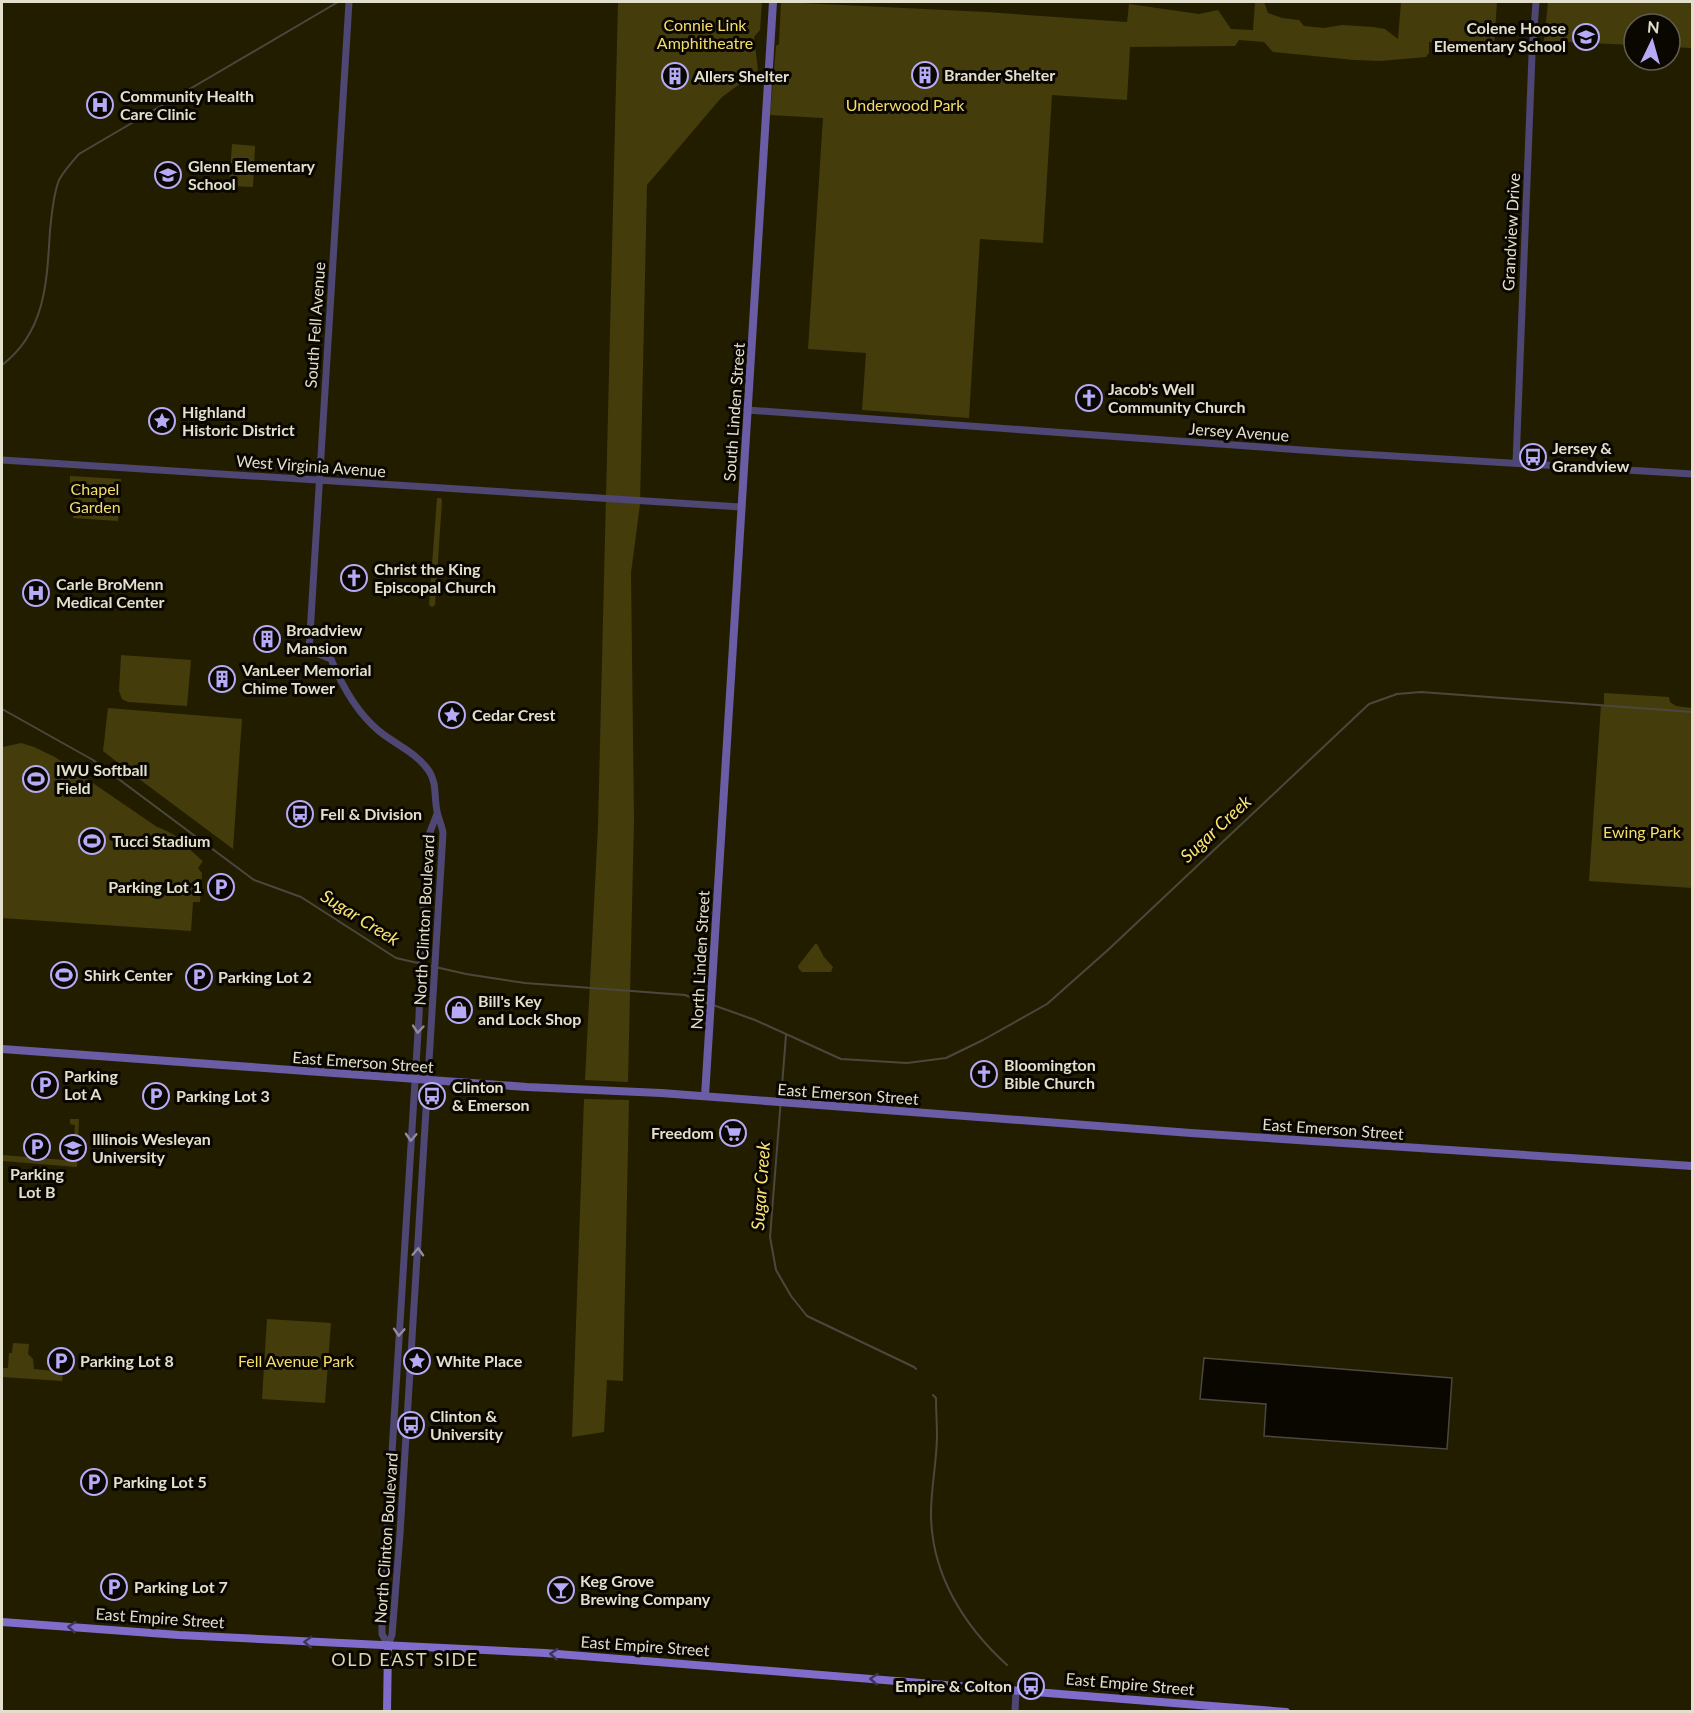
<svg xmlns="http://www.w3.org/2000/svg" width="1694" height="1713" viewBox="0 0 1694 1713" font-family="Lato,sans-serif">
  <rect width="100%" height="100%" fill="#231d00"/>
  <!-- green -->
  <path fill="#453c0b" d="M618,2H762L760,30L754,37L758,70L721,98L647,185L640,504L631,573L634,820L628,1082L585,1080L598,826Z
    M781,2L986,12L1127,22L1129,4L1199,14L1218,10L1231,29L1253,30L1255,2H1264L1268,13L1282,18L1299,20L1304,26L1324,28L1342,25L1373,27L1385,29L1398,39L1401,2H1497L1494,46L1429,42V53L1426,57L1380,61L1354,60L1273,52L1264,42L1239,40L1235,46L1130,47L1127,100L1052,95L1043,243L980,239L969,418L862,410L866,353L808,349L823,118L770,115L776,46L779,44Z
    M1548,2H1692V48L1670,47V24H1634V45L1544,41Z
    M232,144L255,146L253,187L229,186Z
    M70,476L121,479L118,521L73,518L76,487L70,485Z
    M437,498H441L442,501L435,605L432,607L429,605Z
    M121,655L191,660L187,706L128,702L122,699L119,691Z
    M1604,693L1669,697L1670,702L1676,706L1692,708V888L1589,881L1601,705H1604Z
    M108,708L242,719L233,849L131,773H126V769L103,751Z
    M21,743L34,747L55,757L157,827C181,835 185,847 203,861L198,868L202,873L200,902H193L191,931L2,918L3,747Z
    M815,944H817L824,957L833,967L831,972H802L799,969L798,966Z
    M584,1099L629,1100L623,1381L607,1380L604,1432L572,1437Z
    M70,1119H79L77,1167L2,1161V1155L65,1160L66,1154H73L75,1125L70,1124Z
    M267,1319L331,1323L325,1403L262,1399Z
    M13,1343L29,1344L28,1354L33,1359L34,1369L63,1372L62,1381L2,1377V1368H8L9,1353H12Z"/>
  <!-- water -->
  <path fill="#0a0600" stroke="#4b473e" stroke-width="1.5" d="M1204,1358L1452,1378L1447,1449L1264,1436L1266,1404L1200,1399Z"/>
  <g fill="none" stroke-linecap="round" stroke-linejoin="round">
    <!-- stream -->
    <path stroke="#4b473e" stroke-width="2" d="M2,365C46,332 47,280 50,230C52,214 53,195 59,180C64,171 72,162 79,154L338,2
      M2,709L93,760L254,880L301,897L396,958L466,974L525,983L685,995L755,1020L841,1059L907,1063L946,1058L983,1040L1047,1004L1109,949L1369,704L1397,694L1421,692L1692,712
      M786,1035L770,1237L776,1270L791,1296L807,1316L914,1367L916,1369
      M933,1395L936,1398C936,1411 937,1423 937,1435C937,1461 931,1487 931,1513C931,1574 964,1626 1007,1665"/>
    <!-- tertiary -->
    <path stroke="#4e4673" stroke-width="7" d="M349,2L309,650L331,659C342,686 356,712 379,731C396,745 416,752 429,771C437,783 434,797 437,811C438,818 442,825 443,833L400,1534L392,1635L388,1645
      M747,410L1344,453L1692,474
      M2,460L741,507
      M1516,463L1532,55L1536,2
      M388,1645L382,1634V1614L419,1016L423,920L430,832L437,814
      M1015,1712L1016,1690"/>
    <!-- secondary -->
    <path stroke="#6a5ca5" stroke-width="8" d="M2,1049L527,1087L661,1093L1191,1133L1692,1166
      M705,1096L773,2"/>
    <!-- primary -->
    <path stroke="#806ccb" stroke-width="8" d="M2,1622L179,1635L545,1653L1286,1712
      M387,1712L388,1645"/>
  </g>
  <!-- one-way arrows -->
  <defs><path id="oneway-chevron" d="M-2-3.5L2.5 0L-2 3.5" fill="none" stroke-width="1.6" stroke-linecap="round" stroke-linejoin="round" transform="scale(1.5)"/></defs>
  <g stroke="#918b9c">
    <use href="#oneway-chevron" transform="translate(418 1029) rotate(95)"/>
    <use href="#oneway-chevron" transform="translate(411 1137) rotate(93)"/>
    <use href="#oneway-chevron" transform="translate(418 1252) rotate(-87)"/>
    <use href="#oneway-chevron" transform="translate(399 1332) rotate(94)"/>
  </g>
  <g stroke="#3f345b">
    <use href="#oneway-chevron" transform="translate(72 1627) rotate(-176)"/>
    <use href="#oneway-chevron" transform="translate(308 1642) rotate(-178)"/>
    <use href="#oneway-chevron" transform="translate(554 1654) rotate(-176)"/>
    <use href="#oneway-chevron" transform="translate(874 1679) rotate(-176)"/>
  </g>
  <!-- icons -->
  <defs>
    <symbol id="school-ring" viewBox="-11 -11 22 22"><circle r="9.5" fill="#0a0700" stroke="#b7abf7" stroke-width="1.5"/><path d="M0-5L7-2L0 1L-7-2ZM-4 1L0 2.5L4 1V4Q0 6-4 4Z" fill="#b7abf7"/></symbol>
    <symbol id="building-ring" viewBox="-11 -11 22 22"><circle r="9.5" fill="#0a0700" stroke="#b7abf7" stroke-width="1.5"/><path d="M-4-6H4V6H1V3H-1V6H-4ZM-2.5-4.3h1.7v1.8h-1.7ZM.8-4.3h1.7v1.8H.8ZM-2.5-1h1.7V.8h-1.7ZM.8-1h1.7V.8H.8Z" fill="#b7abf7"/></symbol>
    <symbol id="hospital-ring" viewBox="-11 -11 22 22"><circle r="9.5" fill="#0a0700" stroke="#b7abf7" stroke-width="1.5"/><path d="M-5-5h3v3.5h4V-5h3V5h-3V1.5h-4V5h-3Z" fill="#b7abf7"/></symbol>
    <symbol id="church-ring" viewBox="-11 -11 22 22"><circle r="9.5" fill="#0a0700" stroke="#b7abf7" stroke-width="1.5"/><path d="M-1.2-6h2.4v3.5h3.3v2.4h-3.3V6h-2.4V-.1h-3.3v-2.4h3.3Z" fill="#b7abf7"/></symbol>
    <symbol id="sight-ring" viewBox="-11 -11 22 22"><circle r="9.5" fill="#0a0700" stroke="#b7abf7" stroke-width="1.5"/><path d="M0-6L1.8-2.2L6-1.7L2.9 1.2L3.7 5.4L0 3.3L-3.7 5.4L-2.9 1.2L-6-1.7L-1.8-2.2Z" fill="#b7abf7"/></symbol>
    <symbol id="bus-ring" viewBox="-11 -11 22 22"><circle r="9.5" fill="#0a0700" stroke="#b7abf7" stroke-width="1.5"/><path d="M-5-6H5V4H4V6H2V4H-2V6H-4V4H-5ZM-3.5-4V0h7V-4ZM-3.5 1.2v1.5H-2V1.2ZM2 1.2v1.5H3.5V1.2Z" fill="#b7abf7"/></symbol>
    <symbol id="stadium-ring" viewBox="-11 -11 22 22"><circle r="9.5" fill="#0a0700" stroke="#b7abf7" stroke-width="1.5"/><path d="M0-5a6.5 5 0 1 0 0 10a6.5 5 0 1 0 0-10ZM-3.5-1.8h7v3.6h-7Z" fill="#b7abf7"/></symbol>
    <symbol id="parking-ring" viewBox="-11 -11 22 22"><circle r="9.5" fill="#0a0700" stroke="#b7abf7" stroke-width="1.5"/><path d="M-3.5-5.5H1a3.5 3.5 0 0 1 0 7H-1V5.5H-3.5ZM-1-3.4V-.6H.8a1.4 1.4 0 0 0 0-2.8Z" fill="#b7abf7"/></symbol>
    <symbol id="shop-ring" viewBox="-11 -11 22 22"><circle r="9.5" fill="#0a0700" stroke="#b7abf7" stroke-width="1.5"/><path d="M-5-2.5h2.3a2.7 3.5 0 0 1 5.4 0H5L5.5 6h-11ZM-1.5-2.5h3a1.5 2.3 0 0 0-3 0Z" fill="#b7abf7"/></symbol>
    <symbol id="supermarket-ring" viewBox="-11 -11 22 22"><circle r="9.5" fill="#0a0700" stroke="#b7abf7" stroke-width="1.5"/><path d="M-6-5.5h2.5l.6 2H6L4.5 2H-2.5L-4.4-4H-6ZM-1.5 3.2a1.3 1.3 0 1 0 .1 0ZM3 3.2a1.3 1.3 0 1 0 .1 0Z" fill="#b7abf7"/></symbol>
    <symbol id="university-ring" viewBox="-11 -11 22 22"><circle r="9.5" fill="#0a0700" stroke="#b7abf7" stroke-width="1.5"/><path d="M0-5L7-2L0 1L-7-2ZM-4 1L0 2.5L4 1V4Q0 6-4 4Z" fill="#b7abf7"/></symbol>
    <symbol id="bar-ring" viewBox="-11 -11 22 22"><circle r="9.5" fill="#0a0700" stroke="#b7abf7" stroke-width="1.5"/><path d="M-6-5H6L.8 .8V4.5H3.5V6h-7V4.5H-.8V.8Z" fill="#b7abf7"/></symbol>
  </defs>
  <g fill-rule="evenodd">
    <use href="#school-ring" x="1571" y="22" width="30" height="30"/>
    <use href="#building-ring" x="910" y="60" width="30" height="30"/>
    <use href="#building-ring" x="660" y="61" width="30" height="30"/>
    <use href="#hospital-ring" x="85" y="90" width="30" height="30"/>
    <use href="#school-ring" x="153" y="160" width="30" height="30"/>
    <use href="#church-ring" x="1074" y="383" width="30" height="30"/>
    <use href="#sight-ring" x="147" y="406" width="30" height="30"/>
    <use href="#bus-ring" x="1518" y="442" width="30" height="30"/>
    <use href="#church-ring" x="339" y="563" width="30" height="30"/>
    <use href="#hospital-ring" x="21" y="578" width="30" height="30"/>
    <use href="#building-ring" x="252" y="624" width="30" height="30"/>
    <use href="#building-ring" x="207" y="664" width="30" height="30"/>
    <use href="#sight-ring" x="437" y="700" width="30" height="30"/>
    <use href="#stadium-ring" x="21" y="764" width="30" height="30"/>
    <use href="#bus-ring" x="285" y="799" width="30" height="30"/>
    <use href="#stadium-ring" x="77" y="826" width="30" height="30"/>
    <use href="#parking-ring" x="206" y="872" width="30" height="30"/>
    <use href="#stadium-ring" x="49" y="960" width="30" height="30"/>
    <use href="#parking-ring" x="184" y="962" width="30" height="30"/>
    <use href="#shop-ring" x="444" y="995" width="30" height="30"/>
    <use href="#church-ring" x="969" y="1059" width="30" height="30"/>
    <use href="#parking-ring" x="30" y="1070" width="30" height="30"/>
    <use href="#parking-ring" x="141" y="1081" width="30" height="30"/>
    <use href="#bus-ring" x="417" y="1081" width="30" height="30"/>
    <use href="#supermarket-ring" x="718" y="1118" width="30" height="30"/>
    <use href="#parking-ring" x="22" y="1132" width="30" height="30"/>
    <use href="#university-ring" x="58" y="1133" width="30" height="30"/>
    <use href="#parking-ring" x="46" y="1346" width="30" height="30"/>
    <use href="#sight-ring" x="402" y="1346" width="30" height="30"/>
    <use href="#bus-ring" x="396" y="1410" width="30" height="30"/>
    <use href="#parking-ring" x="79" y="1467" width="30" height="30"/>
    <use href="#parking-ring" x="99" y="1572" width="30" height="30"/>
    <use href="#bar-ring" x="546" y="1575" width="30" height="30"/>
    <use href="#bus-ring" x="1016" y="1671" width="30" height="30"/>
  </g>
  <g text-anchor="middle" stroke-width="6" stroke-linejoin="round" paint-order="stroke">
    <!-- park labels -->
    <g font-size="16" fill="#f5dd6c" stroke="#0a0700">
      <text x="705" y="31">Connie Link<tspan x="705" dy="18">Amphitheatre</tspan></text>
      <text x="905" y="111">Underwood Park</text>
      <text x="95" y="495">Chapel<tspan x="95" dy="18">Garden</tspan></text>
      <text x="1642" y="838">Ewing Park</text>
      <text x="296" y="1367">Fell Avenue Park</text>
    </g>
    <!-- poi labels -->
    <g font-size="16" font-weight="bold" fill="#e2dfcd" stroke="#0a0700" text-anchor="start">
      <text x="1566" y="34" text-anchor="end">Colene Hoose<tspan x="1566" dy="18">Elementary School</tspan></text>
      <text x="944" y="81">Brander Shelter</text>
      <text x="694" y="82">Allers Shelter</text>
      <text x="120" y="102">Community Health<tspan x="120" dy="18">Care Clinic</tspan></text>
      <text x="188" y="172">Glenn Elementary<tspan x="188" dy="18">School</tspan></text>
      <text x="1108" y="395">Jacob's Well<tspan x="1108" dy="18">Community Church</tspan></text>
      <text x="182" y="418">Highland<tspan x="182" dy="18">Historic District</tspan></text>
      <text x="1552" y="454">Jersey &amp;<tspan x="1552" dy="18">Grandview</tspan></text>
      <text x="374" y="575">Christ the King<tspan x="374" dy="18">Episcopal Church</tspan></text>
      <text x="56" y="590">Carle BroMenn<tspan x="56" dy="18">Medical Center</tspan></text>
      <text x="286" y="636">Broadview<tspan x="286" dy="18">Mansion</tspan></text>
      <text x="242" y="676">VanLeer Memorial<tspan x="242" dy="18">Chime Tower</tspan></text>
      <text x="472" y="721">Cedar Crest</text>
      <text x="56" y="776">IWU Softball<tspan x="56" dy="18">Field</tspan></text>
      <text x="320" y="820">Fell &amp; Division</text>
      <text x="112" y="847">Tucci Stadium</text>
      <text x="202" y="893" text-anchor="end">Parking Lot 1</text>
      <text x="84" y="981">Shirk Center</text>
      <text x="218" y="983">Parking Lot 2</text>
      <text x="478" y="1007">Bill's Key<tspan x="478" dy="18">and Lock Shop</tspan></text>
      <text x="1004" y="1071">Bloomington<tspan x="1004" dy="18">Bible Church</tspan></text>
      <text x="64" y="1082">Parking<tspan x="64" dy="18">Lot A</tspan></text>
      <text x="452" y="1093">Clinton<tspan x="452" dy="18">&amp; Emerson</tspan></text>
      <text x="176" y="1102">Parking Lot 3</text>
      <text x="714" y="1139" text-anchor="end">Freedom</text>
      <text x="92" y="1145">Illinois Wesleyan<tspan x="92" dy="18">University</tspan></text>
      <text x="37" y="1180" text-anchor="middle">Parking<tspan x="37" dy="18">Lot B</tspan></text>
      <text x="80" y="1367">Parking Lot 8</text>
      <text x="436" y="1367">White Place</text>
      <text x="430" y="1422">Clinton &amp;<tspan x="430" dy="18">University</tspan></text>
      <text x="113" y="1488">Parking Lot 5</text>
      <text x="580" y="1587">Keg Grove<tspan x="580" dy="18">Brewing Company</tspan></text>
      <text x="134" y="1593">Parking Lot 7</text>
      <text x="1012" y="1692" text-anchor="end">Empire &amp; Colton</text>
    </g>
    <!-- street labels -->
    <g font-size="16" fill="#e2dfcd" stroke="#0a0700">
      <text transform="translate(1511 232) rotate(-87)" y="6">Grandview Drive</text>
      <text transform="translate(315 325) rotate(-86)" y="6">South Fell Avenue</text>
      <text transform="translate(734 412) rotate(-86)" y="6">South Linden Street</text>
      <text transform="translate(1239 432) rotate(4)" y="6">Jersey Avenue</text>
      <text transform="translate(311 466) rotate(4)" y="6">West Virginia Avenue</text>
      <text transform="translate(424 920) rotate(-87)" y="6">North Clinton Boulevard</text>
      <text transform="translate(700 960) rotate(-87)" y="6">North Linden Street</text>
      <text transform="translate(363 1062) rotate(4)" y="6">East Emerson Street</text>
      <text transform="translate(848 1094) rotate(4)" y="6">East Emerson Street</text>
      <text transform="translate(1333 1129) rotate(4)" y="6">East Emerson Street</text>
      <text transform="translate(386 1538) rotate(-86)" y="6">North Clinton Boulevard</text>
      <text transform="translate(160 1618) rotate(4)" y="6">East Empire Street</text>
      <text transform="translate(645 1646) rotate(4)" y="6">East Empire Street</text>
      <text transform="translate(1130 1684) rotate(5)" y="6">East Empire Street</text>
    </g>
    <!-- water labels -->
    <g font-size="18" font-style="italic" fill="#fbe472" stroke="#0a0700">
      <text transform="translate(1216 829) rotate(-43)" y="6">Sugar Creek</text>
      <text transform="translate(360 918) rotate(32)" y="6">Sugar Creek</text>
      <text transform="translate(761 1186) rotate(-86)" y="6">Sugar Creek</text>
    </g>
    <!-- neighbourhood labels -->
    <g font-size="18" letter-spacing="1.5" fill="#ddd6b2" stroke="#0a0700">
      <text x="405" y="1666">OLD EAST SIDE</text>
    </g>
  </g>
  <!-- border -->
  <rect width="1694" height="1713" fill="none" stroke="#e2dfcd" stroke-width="6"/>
  <!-- north arrow -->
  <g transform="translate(1652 42) rotate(5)"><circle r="28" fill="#0a0700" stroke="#605d52" stroke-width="1.5"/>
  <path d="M0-4.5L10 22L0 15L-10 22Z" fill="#b7abf7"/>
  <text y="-9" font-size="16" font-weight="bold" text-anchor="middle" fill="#e2dfcd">N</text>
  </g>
</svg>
